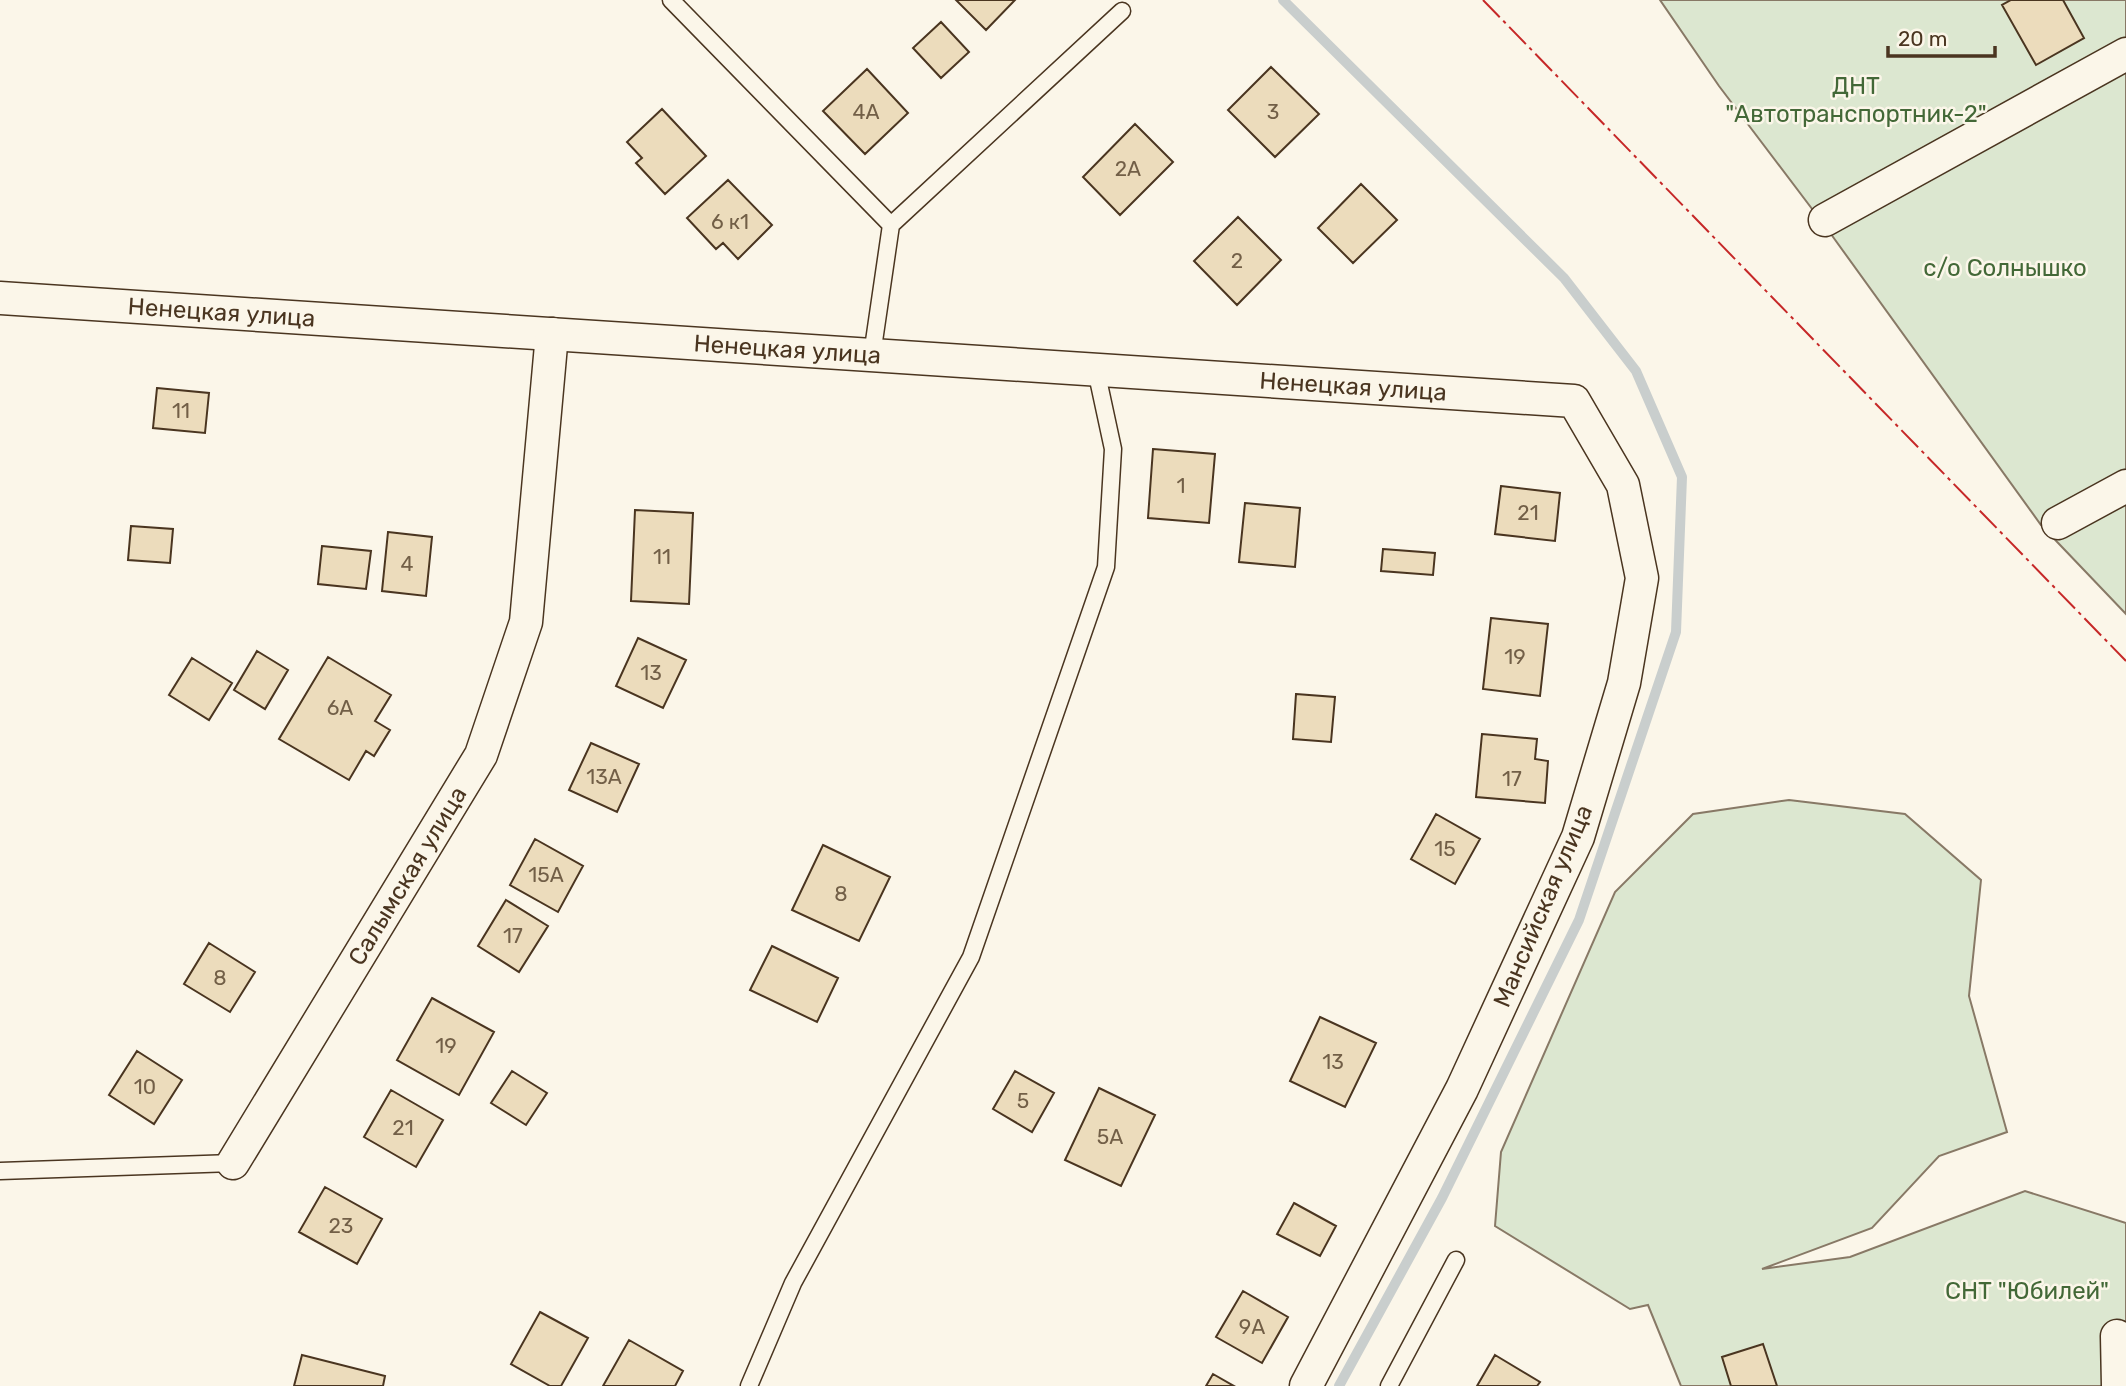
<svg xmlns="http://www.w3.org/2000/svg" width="2126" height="1386" viewBox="0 0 2126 1386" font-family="Rubik,sans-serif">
  <rect width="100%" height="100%" fill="#fbf6e9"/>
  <!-- green -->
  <path fill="#dce7d0" stroke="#887966" stroke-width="2" d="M1660,0H2126V614L2041,525L1828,230L1719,86Z
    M1789,800L1905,814L1981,880L1969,996L2007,1132L1939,1156L1872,1228L1762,1269L1850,1257L2025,1191L2126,1223V1386H1681L1648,1305L1630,1309L1495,1226L1501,1152L1615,892L1693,814Z"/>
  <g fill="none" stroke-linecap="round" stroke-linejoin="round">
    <!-- stream -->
    <path stroke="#c9cecd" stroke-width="10" d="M1283,0L1564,278L1636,371L1682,477L1676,632L1579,920L1442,1198L1339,1386"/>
  </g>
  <!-- building -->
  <path fill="#ecdcbc" stroke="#4a3520" stroke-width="2" d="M956,0H1015L986,30Z
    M2011,0H2063L2084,38L2036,65L2002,5Z
    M941,22L969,52L941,78L913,48Z
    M1271,67L1319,114L1275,157L1228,110Z
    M867,69L908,113L865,154L823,111Z
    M662,109L706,156L665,194L636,163L642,158L627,142Z
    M1135,124L1173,162L1120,215L1083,177Z
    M728,180L772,225L738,259L723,243L716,249L687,218Z
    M1361,184L1397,220L1353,263L1318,228Z
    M1238,217L1281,260L1237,305L1194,261Z
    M157,388L209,393L205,433L153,428Z
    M1153,449L1215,454L1209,523L1148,518Z
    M1501,486L1560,493L1555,541L1495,534Z
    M1245,503L1300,508L1295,567L1239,562Z
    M635,510L693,513L689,604L631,601Z
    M131,526L173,529L170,563L128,560Z
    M388,532L432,537L426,596L382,591Z
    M322,546L371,551L366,589L318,584Z
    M1383,549L1435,553L1433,575L1381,571Z
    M1491,618L1548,624L1540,696L1483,689Z
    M638,638L686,660L663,708L616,686Z
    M257,651L288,670L265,709L234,690Z
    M328,657L391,695L375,721L390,730L374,756L366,751L349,780L279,739Z
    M192,658L232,683L209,720L169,695Z
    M1296,694L1335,697L1331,742L1293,739Z
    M1482,734L1537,739L1535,759L1548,761L1545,803L1476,797Z
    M591,743L639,764L617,812L569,790Z
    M1436,814L1480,839L1455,884L1411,859Z
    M535,839L583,866L558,912L510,885Z
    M823,845L890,877L859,941L792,910Z
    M506,900L548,926L519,972L478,946Z
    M209,943L255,972L230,1012L184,984Z
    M772,946L838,978L817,1022L750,990Z
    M432,998L494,1032L459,1095L397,1060Z
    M1320,1017L1376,1043L1345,1107L1290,1081Z
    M137,1051L182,1080L154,1124L109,1095Z
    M512,1071L547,1093L526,1125L491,1103Z
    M1015,1071L1054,1093L1032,1132L993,1109Z
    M1099,1088L1155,1115L1121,1186L1065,1160Z
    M391,1090L443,1120L416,1167L364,1137Z
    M325,1187L382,1219L357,1264L299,1232Z
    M1294,1203L1336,1226L1320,1256L1277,1234Z
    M1243,1291L1288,1317L1262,1363L1216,1337Z
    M540,1312L588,1338L561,1386H550L511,1364Z
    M629,1340L683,1371L675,1386H603Z
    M1763,1344L1777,1386H1731L1722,1357Z
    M302,1355L385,1376L383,1386H294Z
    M1495,1355L1540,1382L1537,1386H1477Z
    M1213,1374L1234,1386H1206Z"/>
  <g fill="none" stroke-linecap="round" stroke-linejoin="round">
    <defs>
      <path id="service" d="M671,0L891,225
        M872,355L891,225L1122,11
        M0,1171L233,1163
        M749,1386L793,1283L971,957L1106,567L1113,449L1096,370
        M1389,1386L1456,1260"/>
      <g id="minor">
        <path d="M1825,220L2126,54"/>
        <path id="s1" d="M0,298L1574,401L1623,485L1642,578L1624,683L1578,837L1462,1089L1306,1386"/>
        <path d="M2058,523L2126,486"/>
        <path id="s2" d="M233,1163L481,755L526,622L552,334"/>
        <path d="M2117,1336L2118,1386"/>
      </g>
    </defs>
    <!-- service casing -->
    <use href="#service" stroke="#4a3520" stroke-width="19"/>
    <!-- minor casing -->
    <use href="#minor" stroke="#4a3520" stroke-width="35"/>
    <!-- service -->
    <use href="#service" stroke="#fbf6e9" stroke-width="16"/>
    <!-- minor -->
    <use href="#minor" stroke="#fbf6e9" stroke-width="32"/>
    <!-- power -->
    <path stroke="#c62828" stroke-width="2" stroke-dasharray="24 5 3.5 5" stroke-linecap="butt" d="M1483,0L2126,661"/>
  </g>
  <g text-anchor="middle" stroke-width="5" stroke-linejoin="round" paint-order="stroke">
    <!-- number labels -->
    <g font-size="21" fill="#725f47">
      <text x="866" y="119">4А</text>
      <text x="1273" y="119">3</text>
      <text x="1128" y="176">2А</text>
      <text x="730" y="229">6 к1</text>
      <text x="1237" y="268">2</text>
      <text x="181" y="418">11</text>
      <text x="1181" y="493">1</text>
      <text x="1528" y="520">21</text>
      <text x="662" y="564">11</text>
      <text x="407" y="571">4</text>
      <text x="1515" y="664">19</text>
      <text x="651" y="680">13</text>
      <text x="340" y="715">6А</text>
      <text x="604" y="784">13А</text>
      <text x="1512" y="786">17</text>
      <text x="1445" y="856">15</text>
      <text x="546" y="882">15А</text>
      <text x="841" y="901">8</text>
      <text x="513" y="943">17</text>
      <text x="220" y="985">8</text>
      <text x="446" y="1053">19</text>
      <text x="1333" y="1069">13</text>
      <text x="145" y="1094">10</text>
      <text x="1023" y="1108">5</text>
      <text x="403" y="1135">21</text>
      <text x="1110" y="1144">5А</text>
      <text x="341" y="1233">23</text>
      <text x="1252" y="1334">9А</text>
    </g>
    <!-- park labels -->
    <g font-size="24" fill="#436837" stroke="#fbf6e9">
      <text x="1856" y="94">ДНТ<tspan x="1856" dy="28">"Автотранспортник-2"</tspan></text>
      <text x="2005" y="276">с/о Солнышко</text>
      <text x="2027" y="1299">СНТ "Юбилей"</text>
    </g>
    <!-- street labels -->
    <g font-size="24" fill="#4a3520" stroke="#fbf6e9">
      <text dy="8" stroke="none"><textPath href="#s1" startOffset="222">Ненецкая улица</textPath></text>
      <text dy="8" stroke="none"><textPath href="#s1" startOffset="789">Ненецкая улица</textPath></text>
      <text dy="8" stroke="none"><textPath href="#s1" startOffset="1356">Ненецкая улица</textPath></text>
      <text dy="8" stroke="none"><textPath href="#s2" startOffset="336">Салымская улица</textPath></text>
      <text transform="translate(1543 906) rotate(-67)" y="8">Мансийская улица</text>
    </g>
  </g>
  <!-- scale -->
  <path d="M1888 46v10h107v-10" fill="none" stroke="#4a3520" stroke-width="3.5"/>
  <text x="1898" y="46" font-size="21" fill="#4a3520" stroke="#fbf6e9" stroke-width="5" paint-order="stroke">20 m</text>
</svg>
